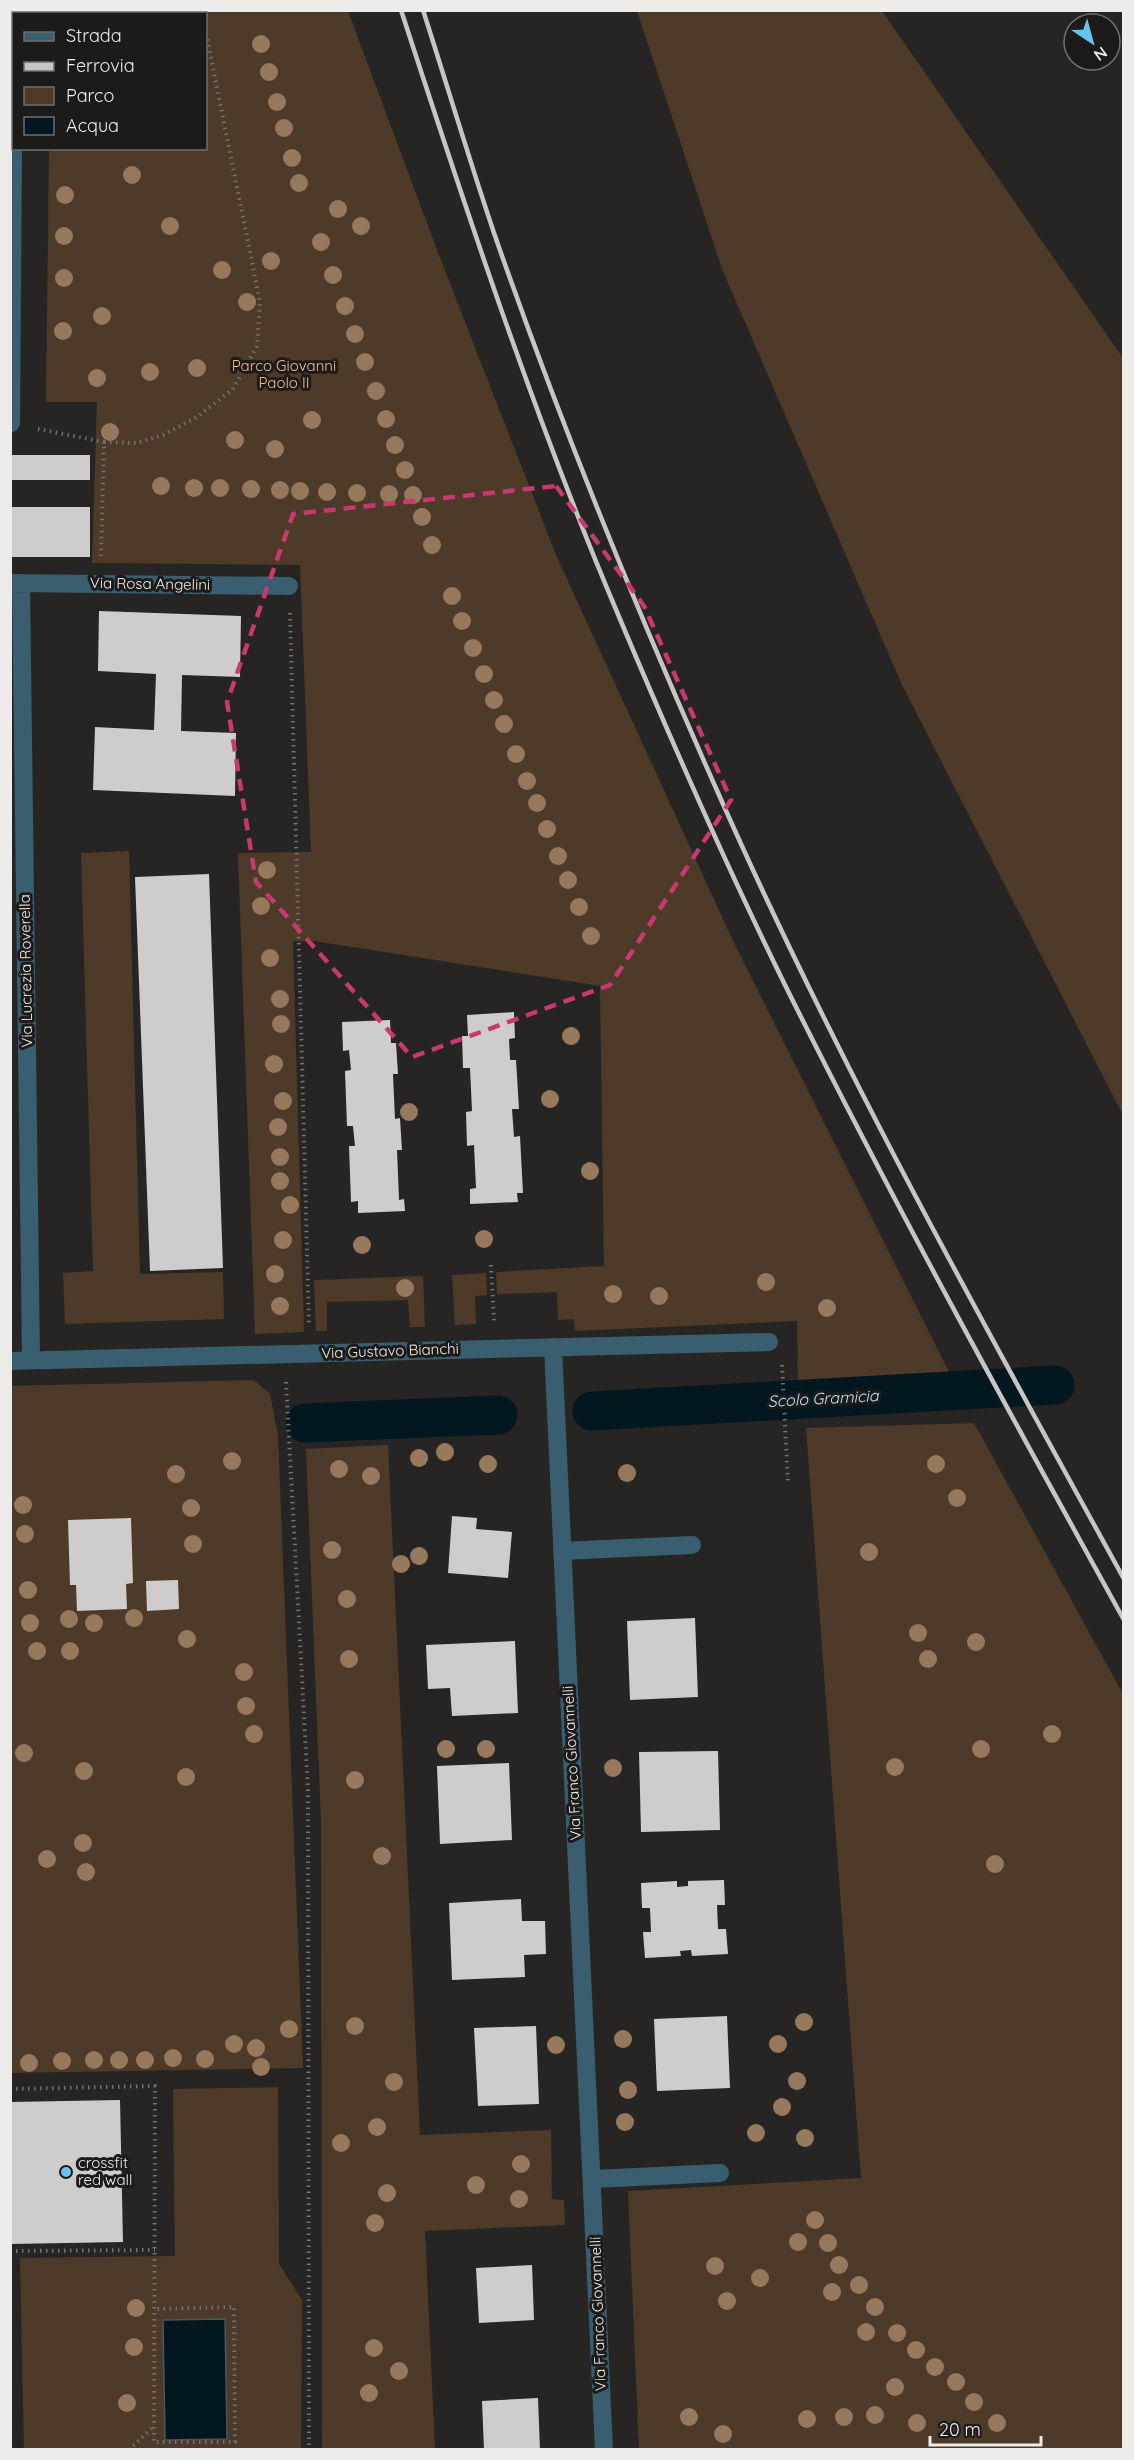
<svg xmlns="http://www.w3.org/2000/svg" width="1134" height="2460" viewBox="0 0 1134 2460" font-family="Quicksand,sans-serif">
  <rect width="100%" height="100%" fill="#272523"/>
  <!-- green -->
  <path fill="#4e3a28" d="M51,11H348L437,250L556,555L734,943L951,1376L798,1380L797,1321L575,1331L574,1319L558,1320L557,1292L497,1294L496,1272L604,1266L600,986L314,941H293L304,1332L255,1334L238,853L311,852L300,565L92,563L97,402H46L49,149L206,148V14H51Z
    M637,11H882L1123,358V1115L902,685L722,269Z
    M129,851L140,1274L223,1272L224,1319L65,1324L63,1273L93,1271L81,853Z
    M486,1273L487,1295L475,1296L476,1324L455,1325L452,1275Z
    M423,1276L425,1327H410L408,1300L327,1302V1331H316L314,1280Z
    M254,1380L270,1394L278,1435L303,2068L11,2073L10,1386Z
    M974,1423L1123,1694V2449H639L628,2191L861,2178L806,1428Z
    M388,1445L420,2135L551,2130L552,2199L564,2200L565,2225L425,2231L435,2449H322L321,1821L306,1449Z
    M278,2087L279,2264L302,2300L301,2449H24L20,2258L175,2256L173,2089Z"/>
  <!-- water -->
  <path fill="#031721" stroke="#49575e" stroke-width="1.5" d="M225,2319L227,2439L165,2440L163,2320Z"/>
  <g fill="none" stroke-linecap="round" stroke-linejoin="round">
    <!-- canal -->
    <path stroke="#031721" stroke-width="39" d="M592,1411L1055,1385
      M305,1423L498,1415"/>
  </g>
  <!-- building -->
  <path fill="#cfcdcb" d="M10,455H90V480H10Z
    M10,507H90V557H10Z
    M99,611L241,616L240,677L182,675L181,731L236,733L235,796L93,790L95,727L154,730L156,674L98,671Z
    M209,874L223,1268L150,1271L135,877Z
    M514,1012L515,1038L509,1039L510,1060H516L519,1109H512L514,1137L520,1136L523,1193H517L518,1202L470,1204V1189L476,1188L474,1145L467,1146L466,1112L472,1111L470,1068H463L462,1036H468L467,1015Z
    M390,1020L391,1043H396L398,1074H393L395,1119L400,1118L402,1150H397L399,1200L404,1199L405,1211L358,1213V1201L351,1202L349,1146H355L353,1126H347L345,1071L351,1070L349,1050L343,1051L342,1022Z
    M452,1516L477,1518L476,1529L512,1532L508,1578L448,1573Z
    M131,1518L133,1583L126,1584L127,1609L77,1611L76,1585H70L68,1520Z
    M178,1580L179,1609L147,1611L146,1581Z
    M695,1618L698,1697L630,1700L627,1621Z
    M515,1641L518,1713L452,1716L450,1688L428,1689L426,1645Z
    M718,1751L720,1830L641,1832L639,1752Z
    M509,1763L512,1840L440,1844L437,1766Z
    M724,1880L725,1905H717L718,1929H726L728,1954L692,1956L691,1950L680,1951L681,1956L645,1958L643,1932H651L650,1908H642L641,1883L677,1881V1887L688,1886V1881Z
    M521,1899L522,1921H545L546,1954L524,1955L525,1977L452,1980L449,1903Z
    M727,2016L730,2088L657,2091L654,2019Z
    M536,2026L539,2104L478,2106L474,2028Z
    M120,2100L123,2242L10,2244V2102Z
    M532,2265L534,2320L479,2323L476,2268Z
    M538,2398L540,2450H484L482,2401Z"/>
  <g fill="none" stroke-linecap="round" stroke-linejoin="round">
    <!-- path -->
    <path stroke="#737270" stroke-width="4" stroke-dasharray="1.5 4.5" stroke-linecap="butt" d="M201,10V14
      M38,429L104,442L101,556
      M104,442L136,443L163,435L197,417L233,389L257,346L260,302L206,33
      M290,613L309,1326
      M491,1265L494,1321
      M782,1365L788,1484
      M286,1382L308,1790L309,2450
      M10,2089L155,2086L154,2442H235L234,2307L155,2309
      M10,2251L155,2250
      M129,2450L154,2426"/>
    <!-- minor -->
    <path stroke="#385e70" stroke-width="18" d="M11,423L14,14
      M10,583L289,586
      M21,583L31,1360
      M553,1347L604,2450
      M10,1361L769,1342
      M562,1551L692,1545
      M593,2179L720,2173"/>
    <!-- rail -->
    <path stroke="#c7c6c5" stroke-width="4.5" d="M401,10C467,213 534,416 617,612C670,738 725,863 785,985C892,1200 1008,1410 1124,1620
      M423,10C447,85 469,159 494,233C560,423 637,611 719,795C838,1064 982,1321 1124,1579"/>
  </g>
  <!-- trees -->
  <g fill="#96785d">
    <circle cx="261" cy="44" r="9"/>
    <circle cx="269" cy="72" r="9"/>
    <circle cx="277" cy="102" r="9"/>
    <circle cx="284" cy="128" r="9"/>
    <circle cx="292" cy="158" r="9"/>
    <circle cx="132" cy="175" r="9"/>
    <circle cx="299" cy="183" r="9"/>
    <circle cx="65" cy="195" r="9"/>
    <circle cx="338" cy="209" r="9"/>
    <circle cx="170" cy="226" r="9"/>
    <circle cx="361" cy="226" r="9"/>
    <circle cx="64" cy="236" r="9"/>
    <circle cx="321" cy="242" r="9"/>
    <circle cx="271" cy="261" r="9"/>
    <circle cx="222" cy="270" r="9"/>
    <circle cx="333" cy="275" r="9"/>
    <circle cx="64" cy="278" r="9"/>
    <circle cx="247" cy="302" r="9"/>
    <circle cx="345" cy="306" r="9"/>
    <circle cx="102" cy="316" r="9"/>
    <circle cx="63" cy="331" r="9"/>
    <circle cx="355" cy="334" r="9"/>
    <circle cx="365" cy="362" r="9"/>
    <circle cx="197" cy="368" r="9"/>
    <circle cx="150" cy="372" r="9"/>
    <circle cx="97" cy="378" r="9"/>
    <circle cx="376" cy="391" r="9"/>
    <circle cx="386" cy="419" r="9"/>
    <circle cx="312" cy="420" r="9"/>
    <circle cx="110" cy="432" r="9"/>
    <circle cx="235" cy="440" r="9"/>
    <circle cx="395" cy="445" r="9"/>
    <circle cx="275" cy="449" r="9"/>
    <circle cx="405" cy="470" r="9"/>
    <circle cx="161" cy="486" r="9"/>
    <circle cx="194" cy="488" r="9"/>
    <circle cx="220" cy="488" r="9"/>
    <circle cx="251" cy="489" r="9"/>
    <circle cx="280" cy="490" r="9"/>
    <circle cx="300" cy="491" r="9"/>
    <circle cx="327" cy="492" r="9"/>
    <circle cx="357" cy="493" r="9"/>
    <circle cx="389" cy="494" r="9"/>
    <circle cx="413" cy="495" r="9"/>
    <circle cx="422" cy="517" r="9"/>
    <circle cx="432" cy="545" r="9"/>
    <circle cx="452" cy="596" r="9"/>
    <circle cx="462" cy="621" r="9"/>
    <circle cx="473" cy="648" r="9"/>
    <circle cx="484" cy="674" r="9"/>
    <circle cx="494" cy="700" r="9"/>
    <circle cx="504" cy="724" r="9"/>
    <circle cx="516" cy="754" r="9"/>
    <circle cx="527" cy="781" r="9"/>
    <circle cx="537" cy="803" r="9"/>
    <circle cx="547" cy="829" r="9"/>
    <circle cx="558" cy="856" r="9"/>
    <circle cx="267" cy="870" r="9"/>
    <circle cx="568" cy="880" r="9"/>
    <circle cx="261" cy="906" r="9"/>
    <circle cx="579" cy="907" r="9"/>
    <circle cx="591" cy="936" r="9"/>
    <circle cx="270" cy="958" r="9"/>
    <circle cx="280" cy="999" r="9"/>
    <circle cx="281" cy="1024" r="9"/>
    <circle cx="571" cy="1036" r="9"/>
    <circle cx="274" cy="1064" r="9"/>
    <circle cx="550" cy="1099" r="9"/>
    <circle cx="283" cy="1101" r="9"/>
    <circle cx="409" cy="1112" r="9"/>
    <circle cx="278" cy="1127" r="9"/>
    <circle cx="280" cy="1157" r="9"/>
    <circle cx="590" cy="1171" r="9"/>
    <circle cx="280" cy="1181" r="9"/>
    <circle cx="290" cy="1205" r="9"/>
    <circle cx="484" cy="1239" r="9"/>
    <circle cx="283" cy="1240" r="9"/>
    <circle cx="362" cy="1245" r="9"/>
    <circle cx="275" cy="1274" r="9"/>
    <circle cx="766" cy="1282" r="9"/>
    <circle cx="405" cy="1288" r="9"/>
    <circle cx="613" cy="1294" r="9"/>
    <circle cx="659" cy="1296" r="9"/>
    <circle cx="280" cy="1306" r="9"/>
    <circle cx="827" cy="1308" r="9"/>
    <circle cx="445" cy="1452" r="9"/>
    <circle cx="419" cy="1458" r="9"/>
    <circle cx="232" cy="1461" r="9"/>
    <circle cx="488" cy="1464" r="9"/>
    <circle cx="936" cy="1464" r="9"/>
    <circle cx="339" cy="1469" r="9"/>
    <circle cx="627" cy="1473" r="9"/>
    <circle cx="176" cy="1474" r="9"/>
    <circle cx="371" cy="1476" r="9"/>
    <circle cx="957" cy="1498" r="9"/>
    <circle cx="23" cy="1505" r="9"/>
    <circle cx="191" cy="1508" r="9"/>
    <circle cx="25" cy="1534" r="9"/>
    <circle cx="193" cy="1544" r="9"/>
    <circle cx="332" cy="1550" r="9"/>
    <circle cx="869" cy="1552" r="9"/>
    <circle cx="419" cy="1556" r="9"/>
    <circle cx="401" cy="1564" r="9"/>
    <circle cx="28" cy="1590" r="9"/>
    <circle cx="347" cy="1599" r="9"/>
    <circle cx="134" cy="1618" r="9"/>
    <circle cx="69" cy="1619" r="9"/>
    <circle cx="30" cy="1623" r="9"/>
    <circle cx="94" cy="1623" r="9"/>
    <circle cx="918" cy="1633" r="9"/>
    <circle cx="187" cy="1639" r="9"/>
    <circle cx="976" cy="1642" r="9"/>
    <circle cx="37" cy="1651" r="9"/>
    <circle cx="70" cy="1651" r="9"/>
    <circle cx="349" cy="1659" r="9"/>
    <circle cx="928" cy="1659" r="9"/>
    <circle cx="244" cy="1672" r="9"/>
    <circle cx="246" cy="1706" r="9"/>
    <circle cx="254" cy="1734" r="9"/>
    <circle cx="1052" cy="1734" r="9"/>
    <circle cx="446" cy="1749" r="9"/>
    <circle cx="486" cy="1749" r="9"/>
    <circle cx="981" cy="1749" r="9"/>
    <circle cx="24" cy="1753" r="9"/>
    <circle cx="895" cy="1767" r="9"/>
    <circle cx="613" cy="1768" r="9"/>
    <circle cx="84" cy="1771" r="9"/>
    <circle cx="186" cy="1777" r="9"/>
    <circle cx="355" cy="1780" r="9"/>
    <circle cx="83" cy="1843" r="9"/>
    <circle cx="382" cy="1856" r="9"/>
    <circle cx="47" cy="1859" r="9"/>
    <circle cx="995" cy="1864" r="9"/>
    <circle cx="86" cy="1872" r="9"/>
    <circle cx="804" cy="2022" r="9"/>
    <circle cx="355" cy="2026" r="9"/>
    <circle cx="289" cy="2029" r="9"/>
    <circle cx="623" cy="2039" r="9"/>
    <circle cx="234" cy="2044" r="9"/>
    <circle cx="778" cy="2044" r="9"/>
    <circle cx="556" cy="2045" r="9"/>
    <circle cx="256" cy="2048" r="9"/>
    <circle cx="173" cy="2058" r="9"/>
    <circle cx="205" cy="2059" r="9"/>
    <circle cx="94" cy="2060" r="9"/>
    <circle cx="119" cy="2060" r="9"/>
    <circle cx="145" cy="2060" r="9"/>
    <circle cx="62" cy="2061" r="9"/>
    <circle cx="29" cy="2063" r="9"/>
    <circle cx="261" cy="2067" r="9"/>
    <circle cx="797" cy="2081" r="9"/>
    <circle cx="394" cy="2082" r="9"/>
    <circle cx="628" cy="2090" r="9"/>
    <circle cx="782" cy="2107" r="9"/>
    <circle cx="625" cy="2122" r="9"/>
    <circle cx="377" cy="2127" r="9"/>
    <circle cx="756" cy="2133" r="9"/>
    <circle cx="805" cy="2138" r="9"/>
    <circle cx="341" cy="2143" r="9"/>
    <circle cx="521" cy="2164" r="9"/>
    <circle cx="476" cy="2185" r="9"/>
    <circle cx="387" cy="2193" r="9"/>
    <circle cx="519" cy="2199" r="9"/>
    <circle cx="815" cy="2220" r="9"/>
    <circle cx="375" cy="2223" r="9"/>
    <circle cx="798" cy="2242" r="9"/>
    <circle cx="828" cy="2243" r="9"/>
    <circle cx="839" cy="2265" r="9"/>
    <circle cx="715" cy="2266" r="9"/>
    <circle cx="760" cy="2278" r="9"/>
    <circle cx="859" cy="2285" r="9"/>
    <circle cx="832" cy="2292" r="9"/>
    <circle cx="727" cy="2301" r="9"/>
    <circle cx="875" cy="2307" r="9"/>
    <circle cx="136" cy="2308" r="9"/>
    <circle cx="866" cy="2332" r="9"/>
    <circle cx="897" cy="2333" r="9"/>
    <circle cx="134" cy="2347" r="9"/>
    <circle cx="374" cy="2348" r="9"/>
    <circle cx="916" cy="2350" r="9"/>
    <circle cx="935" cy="2367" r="9"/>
    <circle cx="399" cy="2371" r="9"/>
    <circle cx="956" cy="2382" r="9"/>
    <circle cx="895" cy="2387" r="9"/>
    <circle cx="369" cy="2393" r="9"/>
    <circle cx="974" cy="2402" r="9"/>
    <circle cx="127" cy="2403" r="9"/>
    <circle cx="875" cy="2415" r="9"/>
    <circle cx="689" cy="2417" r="9"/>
    <circle cx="844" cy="2417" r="9"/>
    <circle cx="807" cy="2419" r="9"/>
    <circle cx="917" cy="2423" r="9"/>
    <circle cx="997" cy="2423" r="9"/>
    <circle cx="723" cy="2434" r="9"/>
  </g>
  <!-- marked area -->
  <path fill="none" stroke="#c83871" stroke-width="4.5" stroke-dasharray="12 8" stroke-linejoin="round" d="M556,486L644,606L731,800L610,985L412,1057L256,882L227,702L293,514Z"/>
  <!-- markers -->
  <circle fill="#67c4ef" stroke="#1d1b1a" stroke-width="2" cx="66" cy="2172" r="6"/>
  <g text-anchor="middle" stroke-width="6" stroke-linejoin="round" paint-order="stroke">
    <!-- park labels -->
    <g font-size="15" fill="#f1bc8d" stroke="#1d1b1a">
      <text x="284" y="371">Parco Giovanni<tspan x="284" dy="17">Paolo II</tspan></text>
    </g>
    <!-- street labels -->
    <g font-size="15" fill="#edeceb" stroke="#1d1b1a">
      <text transform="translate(150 584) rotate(1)" y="5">Via Rosa Angelini</text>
      <text transform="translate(26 971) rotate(-91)" y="5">Via Lucrezia Roverella</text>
      <text transform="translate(390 1351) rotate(-2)" y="5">Via Gustavo Bianchi</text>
      <text transform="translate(572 1763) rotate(-93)" y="5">Via Franco Giovannelli</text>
      <text transform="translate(598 2314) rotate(-92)" y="5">Via Franco Giovannelli</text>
    </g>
    <!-- poi labels -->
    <g font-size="15" fill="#edeceb" stroke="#1d1b1a" text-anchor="start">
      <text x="78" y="2168">crossfit<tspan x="78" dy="17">red wall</tspan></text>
    </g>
    <!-- water labels -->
    <g font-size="16" font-style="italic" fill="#bae3f9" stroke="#1d1b1a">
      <text transform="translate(823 1398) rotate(-3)" y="6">Scolo Gramicia</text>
    </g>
  </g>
  <!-- border -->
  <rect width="1134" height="2460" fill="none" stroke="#edeceb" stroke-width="24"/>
  <!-- legend -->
  <rect x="12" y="12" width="195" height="138" fill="#1d1b1a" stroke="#706f6e" stroke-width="1.5"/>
  <rect x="24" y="32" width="30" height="9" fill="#385e70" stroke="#706f6e" stroke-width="1.5"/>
  <text x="66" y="42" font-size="18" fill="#edeceb">Strada</text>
  <rect x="24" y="62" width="30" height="9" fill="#c7c6c5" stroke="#706f6e" stroke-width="1.5"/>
  <text x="66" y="72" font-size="18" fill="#edeceb">Ferrovia</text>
  <rect x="24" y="87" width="30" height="18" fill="#4e3a28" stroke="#706f6e" stroke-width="1.5"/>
  <text x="66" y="102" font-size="18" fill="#edeceb">Parco</text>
  <rect x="24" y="117" width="30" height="18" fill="#031721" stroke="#706f6e" stroke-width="1.5"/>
  <text x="66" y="132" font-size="18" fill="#edeceb">Acqua</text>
  <!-- north arrow -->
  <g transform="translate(1092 42) rotate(144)"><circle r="28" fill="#1d1b1a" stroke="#706f6e" stroke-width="1.5"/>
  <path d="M0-4.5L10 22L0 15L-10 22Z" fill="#67c4ef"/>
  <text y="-9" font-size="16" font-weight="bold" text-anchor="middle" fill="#edeceb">N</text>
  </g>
  <!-- scale -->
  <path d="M930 2436v9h111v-9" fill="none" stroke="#edeceb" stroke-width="3"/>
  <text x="939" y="2436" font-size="18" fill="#edeceb" stroke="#1d1b1a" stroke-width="4.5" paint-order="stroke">20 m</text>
</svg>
